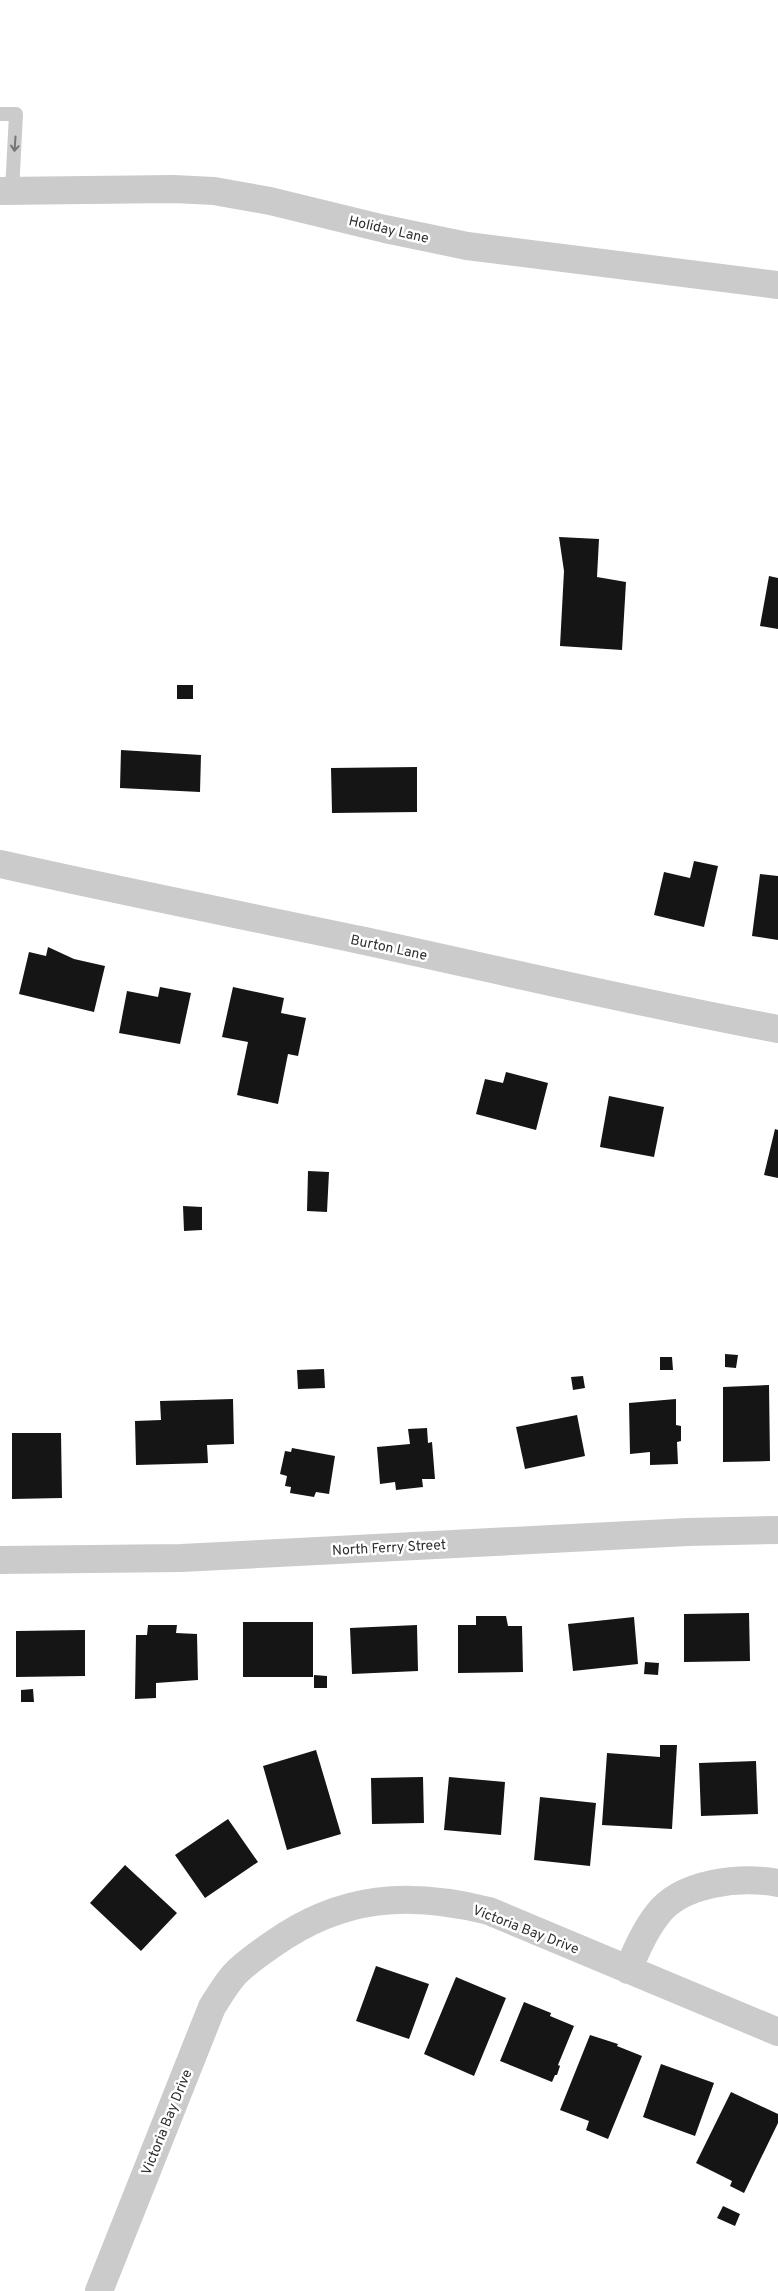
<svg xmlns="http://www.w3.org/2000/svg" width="778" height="2291" viewBox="0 0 778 2291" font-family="Overpass,sans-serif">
  <rect width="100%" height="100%" fill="#fff"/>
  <!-- building -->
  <path fill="#151515" d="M559,537L599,539L597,577L626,582L622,650L560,646L564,571Z
    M769,576L778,578V629L760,626Z
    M177,685H193V699H177Z
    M121,750L201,755L200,792L120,788Z
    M417,767V812L332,813L331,768Z
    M694,861L718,866L704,927L654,915L664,872L690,878Z
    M760,874L778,876V940L752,936Z
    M48,947L74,959L105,966L94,1012L19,994L29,952L46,956Z
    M160,987L191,993L180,1044L119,1033L127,991L158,997Z
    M233,987L284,998L281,1013L306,1018L298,1056L288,1054L278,1104L237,1095L248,1042L222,1037Z
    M506,1072L548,1083L536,1130L476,1114L485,1079L503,1083Z
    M609,1096L664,1107L654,1157L600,1147Z
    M775,1129L778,1130V1178L764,1175Z
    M308,1171L329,1172L327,1212L307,1211Z
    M183,1206L202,1207V1230L184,1231Z
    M725,1354L738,1355L736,1368L725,1367Z
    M660,1357H672L673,1370H660Z
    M324,1369L325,1388L298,1389L297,1370Z
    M583,1376L585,1388L573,1390L571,1377Z
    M769,1385L770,1461L723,1462V1387Z
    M233,1399L234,1444L207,1445L208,1463L136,1465L135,1421L161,1420L160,1401Z
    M676,1399V1425L681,1426V1441L677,1442L678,1464L650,1465V1452L630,1454L629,1403Z
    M577,1415L585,1456L525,1469L516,1427Z
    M427,1428L428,1443L432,1442L435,1479H422L423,1487L396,1490L395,1482L380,1484L377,1447L410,1444L408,1429Z
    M12,1433H61L62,1498L12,1499Z
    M292,1448L335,1456L329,1494L316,1492L314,1497L290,1493L291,1487L285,1486L287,1476L280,1474L285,1451L291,1452Z
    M749,1613L750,1661L684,1662V1614Z
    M476,1616H506L508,1626H522L523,1672L458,1673V1625H476Z
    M634,1617L638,1664L573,1671L568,1624Z
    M243,1622H313V1677H243Z
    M148,1625H177L176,1633L197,1634L198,1680L156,1683V1698L135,1699L136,1635H147Z
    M417,1625L418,1671L352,1674L350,1628Z
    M85,1630V1676L16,1677V1631Z
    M645,1662L659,1663L658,1675L644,1674Z
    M314,1675L327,1676V1688H314Z
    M33,1689L34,1702H21V1690Z
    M660,1745H677L672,1829L602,1825L607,1753L660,1757Z
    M316,1750L341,1834L287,1850L263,1766Z
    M756,1761L758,1814L701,1816L699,1763Z
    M423,1777L424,1823L372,1824L371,1778Z
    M449,1777L505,1782L501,1835L444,1830Z
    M540,1797L596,1803L590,1866L534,1860Z
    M228,1819L258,1862L205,1898L175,1855Z
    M125,1865L177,1913L141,1951L90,1903Z
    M376,1966L429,1984L409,2039L356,2021Z
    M456,1977L506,1998L474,2076L424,2054Z
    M524,2002L551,2013L550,2016L574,2026L558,2065L560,2066L557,2075H555L552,2082L500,2061Z
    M590,2035L618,2044L617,2046L642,2056L608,2139L586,2130L589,2121L560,2110Z
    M661,2064L714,2083L695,2136L643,2117Z
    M731,2092L778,2114V2123L744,2193L730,2186L732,2181L696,2163Z
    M723,2206L740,2214L735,2226L717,2218Z"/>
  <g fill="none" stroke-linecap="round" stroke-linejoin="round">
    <!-- service -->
    <path stroke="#cbcbcb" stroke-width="14" d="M0,114H16L12,191"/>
    <!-- minor -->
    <path stroke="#cbcbcb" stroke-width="28" d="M0,191L174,189L214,191L270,201L385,229L467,246L778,285
      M0,864C120,891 240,915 360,940C499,970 638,1003 778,1029
      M0,1560L181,1558L688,1532L778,1530
      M628,1970C636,1951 644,1932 657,1915C681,1882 741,1876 778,1883
      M99,2291L212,2007C219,1996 226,1984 234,1975C245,1963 260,1953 273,1944C342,1895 409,1891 489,1911L778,2032"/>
  </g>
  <!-- one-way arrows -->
  <defs><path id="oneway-shaft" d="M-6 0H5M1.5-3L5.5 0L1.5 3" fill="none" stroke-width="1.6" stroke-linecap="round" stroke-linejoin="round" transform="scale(1.25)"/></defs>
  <use stroke="#757575" href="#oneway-shaft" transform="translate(15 144) rotate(94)"/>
  <g text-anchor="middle" stroke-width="5" stroke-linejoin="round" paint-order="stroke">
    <!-- street labels -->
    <g font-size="14" fill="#2e2e2e" stroke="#fff">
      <text transform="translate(389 229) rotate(13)" y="5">Holiday Lane</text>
      <text transform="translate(389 947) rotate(12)" y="5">Burton Lane</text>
      <text transform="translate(389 1547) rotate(-3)" y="5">North Ferry Street</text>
      <text transform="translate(526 1929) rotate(21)" y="5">Victoria Bay Drive</text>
      <text transform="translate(166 2122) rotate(-68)" y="5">Victoria Bay Drive</text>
    </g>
  </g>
</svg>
